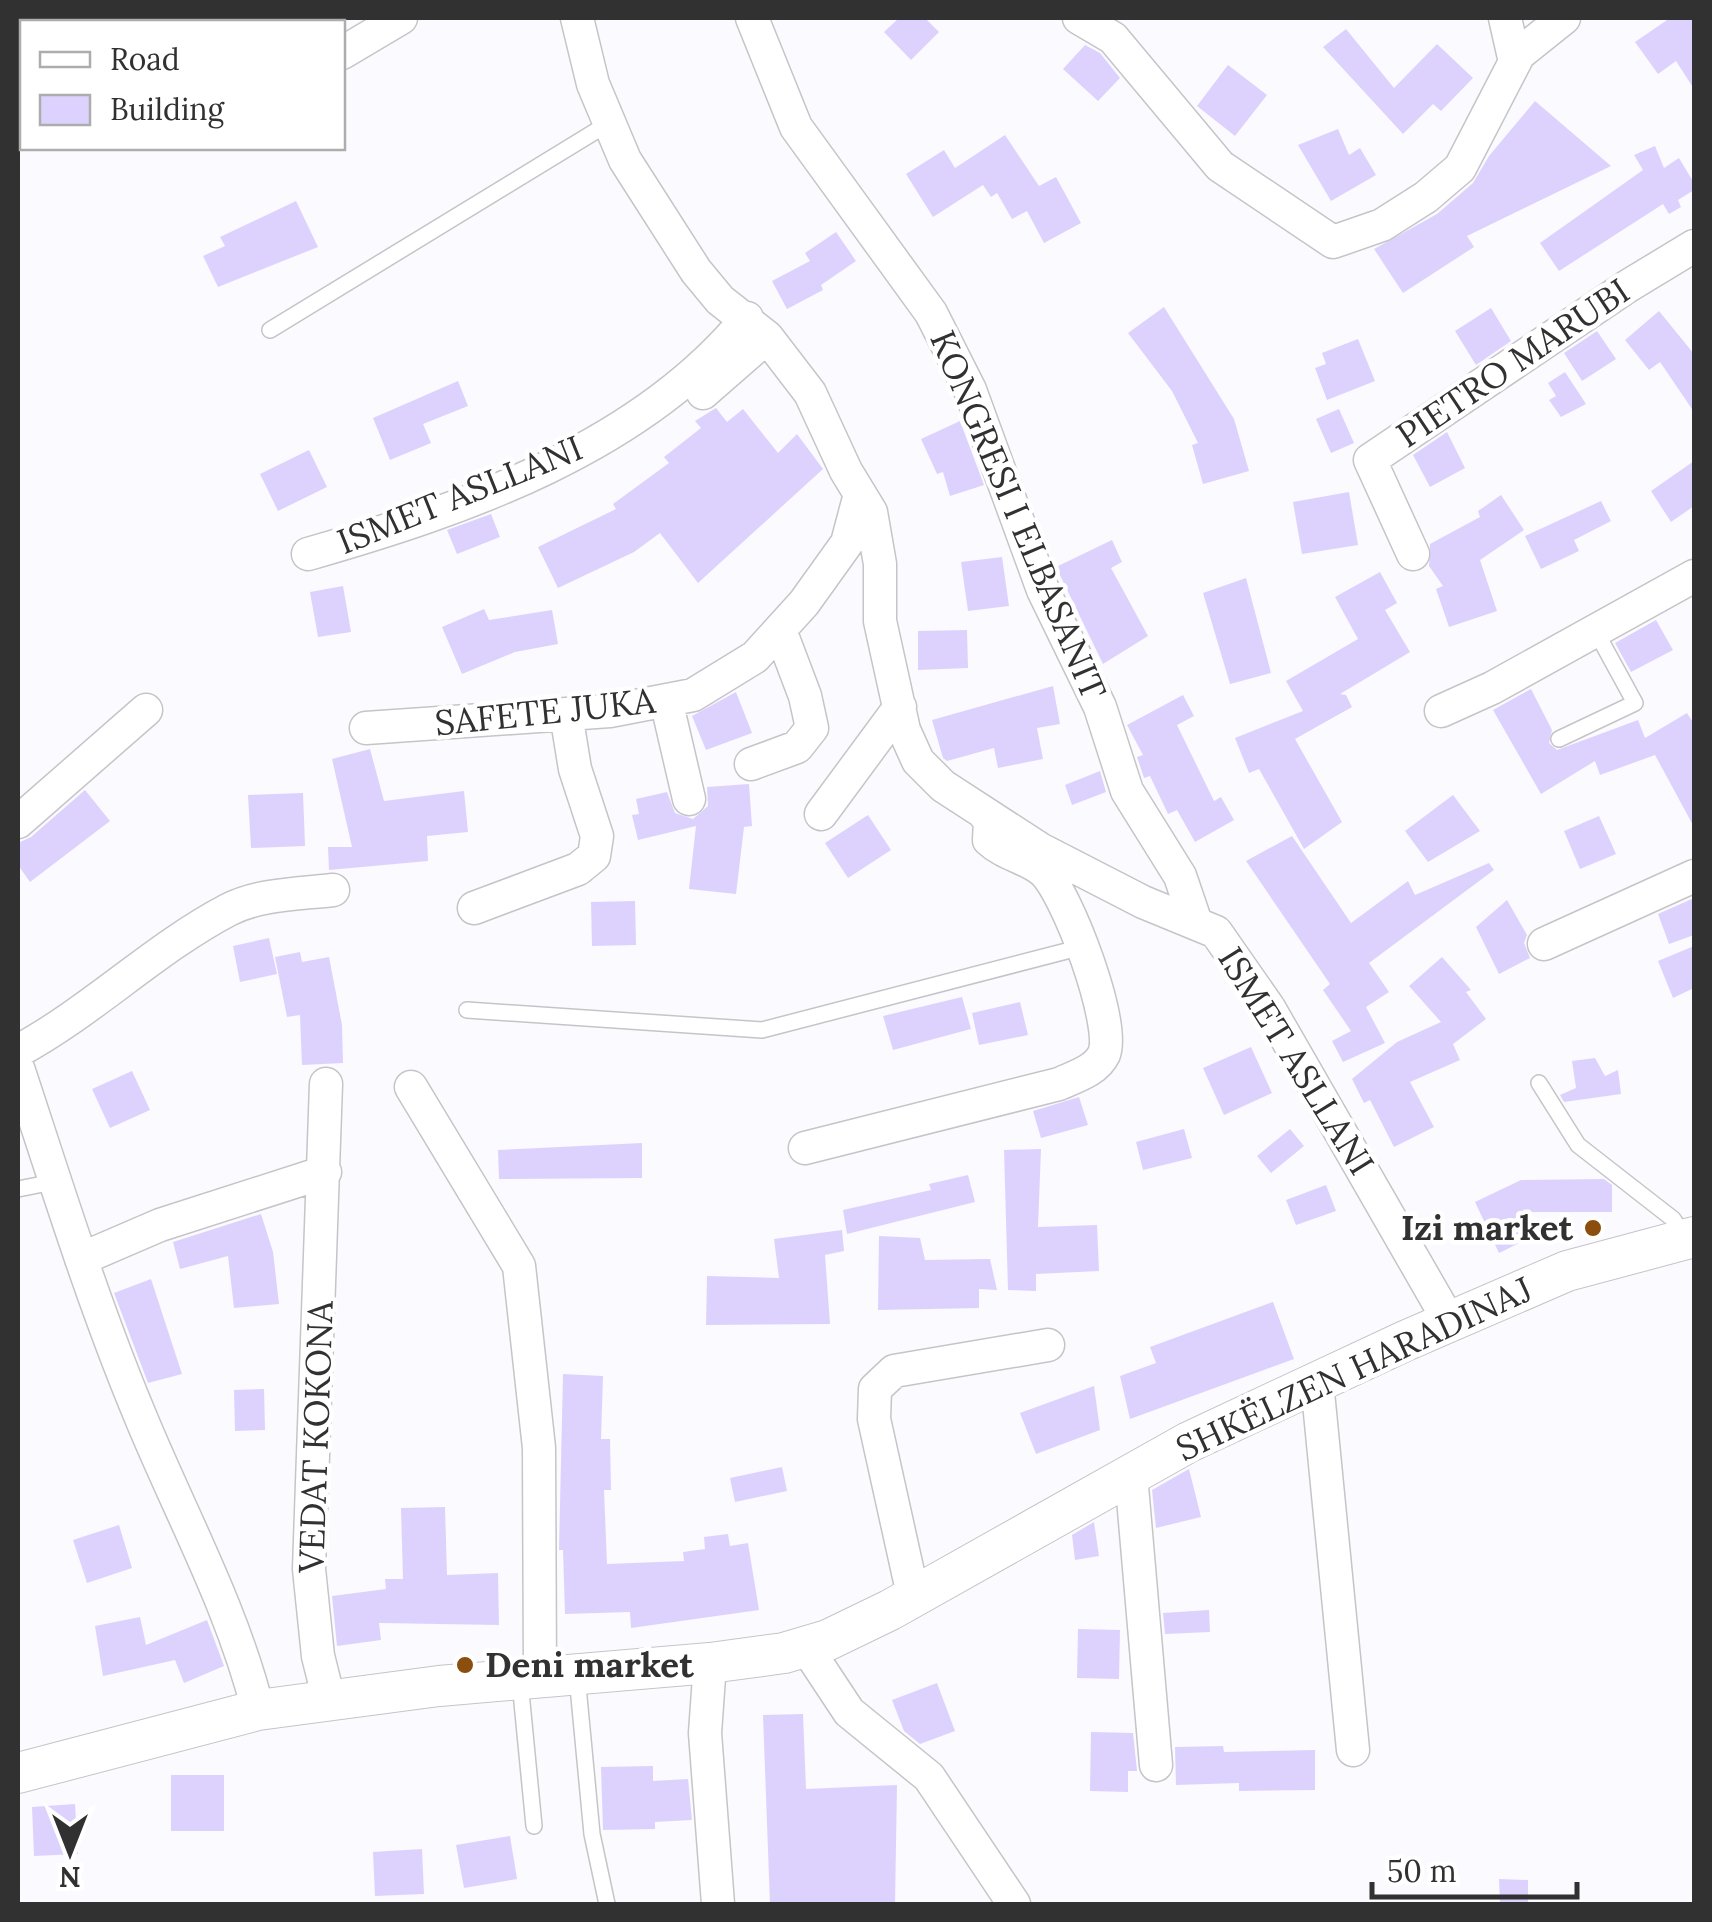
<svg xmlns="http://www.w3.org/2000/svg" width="1712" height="1922" viewBox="0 0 1712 1922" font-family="Lora,serif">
  <rect width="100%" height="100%" fill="#fbfafe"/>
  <!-- building -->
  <path fill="#ddd2fe" d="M899,18H925L939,32L911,60L884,32Z
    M1670,18H1694V89L1676,61L1658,74L1635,42Z
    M1346,29L1394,88L1437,44L1473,78L1441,111L1433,104L1403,134L1323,47Z
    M1085,45L1100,53L1120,78L1098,101L1063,69Z
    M1228,65L1267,95L1235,136L1197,106Z
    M1535,101L1611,166L1467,236L1474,247L1403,293L1374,249L1437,214L1473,183L1489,156Z
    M1338,129L1349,155L1360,148L1376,175L1331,201L1298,145Z
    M1005,135L1039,186L1056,177L1081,223L1044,243L1027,211L1012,219L997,193L991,197L983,185L933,217L906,174L944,150L955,168Z
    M1655,146L1664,168L1679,158L1694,183V190L1678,200L1681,207L1669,214L1663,204L1559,271L1540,243L1643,170L1634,155Z
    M296,201L318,247L218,287L203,256L225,246L220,237Z
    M836,232L856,261L821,285L823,290L787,309L772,281L810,261L805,253Z
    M1164,307L1234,419L1249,471L1203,484L1192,445L1198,443L1172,391L1128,333Z
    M1491,308L1511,341L1476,365L1455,331Z
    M1659,311L1694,354V412L1660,362L1649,370L1625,340Z
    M1597,331L1616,359L1582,381L1564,353Z
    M1358,339L1375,381L1327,400L1315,368L1326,364L1322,353Z
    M1565,372L1586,404L1561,417L1549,400L1556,396L1548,383Z
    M458,381L468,406L423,424L431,443L390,460L373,418Z
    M716,408L727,422L743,409L778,453L797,434L823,469L698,583L660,533L634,552L558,588L538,547L616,509L613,504L669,463L664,457L701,428L695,421Z
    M1339,409L1354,443L1331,453L1316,419Z
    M960,421L984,485L950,496L943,472L937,474L921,439Z
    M1447,432L1465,468L1430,487L1413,455Z
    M309,450L327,487L278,511L260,474Z
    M1694,461V506L1671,522L1651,491Z
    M1349,492L1358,545L1302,554L1293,502Z
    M1501,495L1524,530L1480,560L1497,611L1449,627L1436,589L1443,586L1429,566L1430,544L1480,517L1478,511Z
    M1601,501L1611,521L1574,540L1579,551L1541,569L1525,536Z
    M491,514L500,537L457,554L447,530Z
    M1112,540L1122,562L1111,568L1148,636L1103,664L1056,567Z
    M1002,557L1009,606L968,611L961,562Z
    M1380,572L1397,603L1385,610L1410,652L1340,694L1346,695L1352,707L1295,739L1342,822L1304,849L1259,769L1249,773L1235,738L1303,711L1286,681L1358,639L1335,597Z
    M1246,578L1271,673L1230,684L1203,593Z
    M343,586L351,632L318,637L310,592Z
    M484,609L489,620L552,610L558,644L515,652L462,674L442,627Z
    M1656,620L1673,650L1631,672L1615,643Z
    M967,630L968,668L918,670V631Z
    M1053,686L1060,724L1037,728L1043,759L998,768L994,748L947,761L943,758L932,720Z
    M1531,689L1552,730L1549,743L1557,750L1638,720L1645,738L1687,713L1694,724V827L1655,755L1600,775L1595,761L1541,794L1493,710Z
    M736,692L752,733L706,750L692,716Z
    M1183,695L1194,716L1177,725L1214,801L1221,797L1234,820L1195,842L1177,810L1168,814L1150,776L1144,778L1137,757L1143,755L1127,725Z
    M370,749L384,801L464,791L468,832L427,836L428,861L329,870L328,847H352L332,759Z
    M1100,771L1106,792L1072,805L1065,785Z
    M749,784L752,826L744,827L736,894L689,889L696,826L638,840L632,815L639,814L636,799L667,792L675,813L693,819L708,806L707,787Z
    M85,790L110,821L30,882L18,865V843L31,837Z
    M303,793L305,846L251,848L248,795Z
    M1453,795L1480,831L1428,862L1405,831Z
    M868,815L891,850L848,878L825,843Z
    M1599,816L1616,854L1580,869L1564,831Z
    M1292,836L1351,923L1408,881L1415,895L1489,863L1494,870L1369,963L1389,992L1366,1007L1385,1043L1343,1062L1332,1041L1351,1031L1323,990L1330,984L1246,861Z
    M1694,898V935L1669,944L1658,914Z
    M1507,900L1527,935L1524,943L1530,958L1499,974L1476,927Z
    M635,901L636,945L592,946L591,902Z
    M269,938L277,974L240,982L233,946Z
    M1694,946V988L1673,998L1658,961Z
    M300,952L302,962L329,957L342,1025L343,1063L302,1065L300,1015L287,1017L275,957Z
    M1442,957L1471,990L1466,992L1486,1019L1453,1044L1460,1060L1410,1082L1434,1127L1394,1147L1370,1100L1364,1103L1352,1079L1397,1042L1441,1022L1409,986Z
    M962,997L971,1029L893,1050L883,1016Z
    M1020,1002L1028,1035L979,1045L972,1013Z
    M1251,1047L1272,1093L1224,1115L1203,1068Z
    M1595,1058L1605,1076L1618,1070L1621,1094L1564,1102L1560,1095L1576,1088L1572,1061Z
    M132,1071L150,1110L110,1128L92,1089Z
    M1079,1097L1088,1125L1041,1138L1033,1111Z
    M1184,1129L1192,1158L1143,1170L1136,1142Z
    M1290,1129L1304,1146L1271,1173L1257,1156Z
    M642,1143V1178L499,1179L498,1150Z
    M1041,1149L1038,1227L1097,1225L1099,1271L1036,1274V1291L1008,1290L1004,1150Z
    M968,1175L975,1202L847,1234L843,1210L931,1190L929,1184Z
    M1604,1179L1612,1185V1212H1527L1538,1234L1499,1253L1475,1202L1521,1180Z
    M1326,1185L1336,1211L1296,1225L1286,1200Z
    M261,1214L273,1252L279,1304L234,1308L228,1256L180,1269L173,1242Z
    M842,1230L844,1251L825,1255L830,1324L706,1325L707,1276L779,1278L774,1239Z
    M879,1236L920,1238L925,1260L990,1259L997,1290L979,1289V1308L878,1310Z
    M151,1279L182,1374L148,1383L114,1293Z
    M1273,1302L1294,1359L1130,1419L1120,1376L1156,1363L1150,1347Z
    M563,1374L603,1376L601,1439H610L611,1490H604L607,1564L684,1561L683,1552L705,1549L704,1537L728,1534L730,1546L748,1543L759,1610L631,1628L630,1612L565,1614L563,1550H559Z
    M1094,1386L1100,1430L1036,1454L1020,1413Z
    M264,1389L265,1430L235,1431L234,1390Z
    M782,1467L787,1491L735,1502L730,1478Z
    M1189,1469L1201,1517L1156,1528L1152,1490Z
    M445,1507L447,1575L498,1573L499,1625L379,1623L381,1640L337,1646L332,1596L386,1589L385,1579H403L401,1508Z
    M1094,1522L1099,1556L1075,1560L1072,1535Z
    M119,1525L132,1568L87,1583L73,1540Z
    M1209,1610L1210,1632L1165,1634L1163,1613Z
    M140,1617L146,1645L207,1620L224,1666L184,1683L175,1660L103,1676L95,1626Z
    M1078,1629L1120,1630L1119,1679L1077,1678Z
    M937,1683L955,1731L920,1744L904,1731L892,1700Z
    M803,1714L806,1789L897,1785L895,1904H770L763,1715Z
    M1091,1732L1133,1733L1137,1771H1128V1792L1090,1791Z
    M1223,1746L1224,1752L1315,1750V1790L1239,1791V1783L1176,1785L1175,1747Z
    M653,1766V1781L688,1779L692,1820L655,1822V1829L603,1830L601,1767Z
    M171,1775H224V1831H171Z
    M75,1804L78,1854L34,1856L32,1807Z
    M510,1836L517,1879L464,1888L456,1845Z
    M422,1849L424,1894L375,1896L373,1852Z
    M1499,1879L1528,1880V1904H1500Z"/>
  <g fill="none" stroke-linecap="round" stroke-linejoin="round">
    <defs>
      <path id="service" d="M270,330L609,123
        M1559,739L1635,703L1594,628
        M467,1010L762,1030L1082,947
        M1539,1083L1578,1145L1673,1219L1685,1237
        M18,1189L53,1182
        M577,1676L592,1834L607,1904
        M520,1682L534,1826"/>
      <path id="minor" d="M577,18L593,84L625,160L696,271L720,300L767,337L810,393L846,471L871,512L880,564V621L904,730L918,761L943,786L1040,849L1143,902L1216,932L1269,1008L1449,1321
        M752,18L796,127L931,313L970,390L1043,590L1100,707L1127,791L1180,876L1196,923
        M1079,18L1113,38L1220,166L1333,242L1382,225L1426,197L1460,168L1519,54L1564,18
        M1505,18L1515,62
        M342,53L401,18
        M703,393L767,337
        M308,554C465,509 641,448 747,318
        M1413,554L1370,460L1628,286L1694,246
        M666,700L689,799
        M1441,711L1492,688L1694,576
        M366,728L610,711L693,695L755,657L804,603L847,543L860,494
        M751,764L797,747L812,728L805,696L780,630
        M821,814L900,707
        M18,822L146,710
        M474,908L578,869L594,856L597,836L575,769L566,714
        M1544,944L1694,876
        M18,1051C92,1011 154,949 228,910C259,894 298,894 333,890
        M18,1068C56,1183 92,1300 139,1413C179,1511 232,1606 258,1710
        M326,1084L309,1569L318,1656L329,1700
        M411,1087L519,1266L539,1448L540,1675
        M805,1148L1059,1084C1074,1077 1096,1071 1104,1054C1116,1024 1067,892 1043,871C1028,858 1005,855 989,840L990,820L985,815
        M81,1259L160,1225L325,1172
        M1317,1382L1353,1750
        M1131,1475L1156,1765
        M913,1595L874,1419L875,1389L894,1371L1048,1345
        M806,1647L849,1712L929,1777L1014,1904
        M710,1663L705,1733L718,1904"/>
      <path id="tertiary" d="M18,1773L258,1710L439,1686L710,1663L784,1653L828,1640L890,1610L1189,1442L1405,1341L1567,1271L1694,1237"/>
    </defs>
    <!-- service casing -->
    <use href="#service" stroke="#c5c5c8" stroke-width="18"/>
    <!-- minor casing -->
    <use href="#minor" stroke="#c5c5c8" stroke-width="35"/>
    <!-- tertiary casing -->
    <use href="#tertiary" stroke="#c5c5c8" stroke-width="42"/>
    <!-- service -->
    <use href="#service" stroke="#fff" stroke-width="15"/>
    <!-- minor -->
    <use href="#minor" stroke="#fff" stroke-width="32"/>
    <!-- tertiary -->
    <use href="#tertiary" stroke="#fff" stroke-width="40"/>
  </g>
  <!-- markers -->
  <g fill="#8b4e0e" stroke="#fff" stroke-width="4">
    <circle cx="1593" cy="1228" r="10"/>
    <circle cx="465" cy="1665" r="10"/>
  </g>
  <g text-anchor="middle" stroke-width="9" stroke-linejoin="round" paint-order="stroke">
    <!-- street labels -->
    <g font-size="35" fill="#313132" stroke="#fff">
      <text transform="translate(1513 363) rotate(-34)" y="12">PIETRO MARUBI</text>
      <text transform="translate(460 495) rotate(-22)" y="12">ISMET ASLLANI</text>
      <text transform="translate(1018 515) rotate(67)" y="12">KONGRESI I ELBASANIT</text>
      <text transform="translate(545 712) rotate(-6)" y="12">SAFETE JUKA</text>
      <text transform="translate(1296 1061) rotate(58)" y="12">ISMET ASLLANI</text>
      <text transform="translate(1354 1369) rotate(-25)" y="12">SHKËLZEN HARADINAJ</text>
      <text transform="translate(316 1437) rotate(-88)" y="12">VEDAT KOKONA</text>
    </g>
    <!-- poi labels -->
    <g font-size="35" font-weight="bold" fill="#313132" stroke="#fff" text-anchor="end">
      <text x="1573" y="1240">Izi market</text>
      <text x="485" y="1677" text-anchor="start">Deni market</text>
    </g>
  </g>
  <!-- border -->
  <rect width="1712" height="1922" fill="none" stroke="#313132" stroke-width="40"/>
  <!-- legend -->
  <rect x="20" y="20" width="325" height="130" fill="#ffffff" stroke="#adadad" stroke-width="2.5"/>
  <rect x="40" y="52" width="50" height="15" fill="#ffffff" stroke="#adadad" stroke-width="2.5"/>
  <text x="110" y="70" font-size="30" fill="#313132">Road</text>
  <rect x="40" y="95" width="50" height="30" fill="#ddd2fe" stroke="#adadad" stroke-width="2.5"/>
  <text x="110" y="120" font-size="30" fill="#313132">Building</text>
  <!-- north arrow -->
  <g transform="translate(70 1852) rotate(180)" stroke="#ffffff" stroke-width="8" paint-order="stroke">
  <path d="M0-8L18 38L0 25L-18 38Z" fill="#313132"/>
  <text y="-15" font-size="28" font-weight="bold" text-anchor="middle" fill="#313132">N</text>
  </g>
  <!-- scale -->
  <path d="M1372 1882v15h205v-15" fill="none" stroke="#313132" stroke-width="5"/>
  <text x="1387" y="1882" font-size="30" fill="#313132" stroke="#ffffff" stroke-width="8" paint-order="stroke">50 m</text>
</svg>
